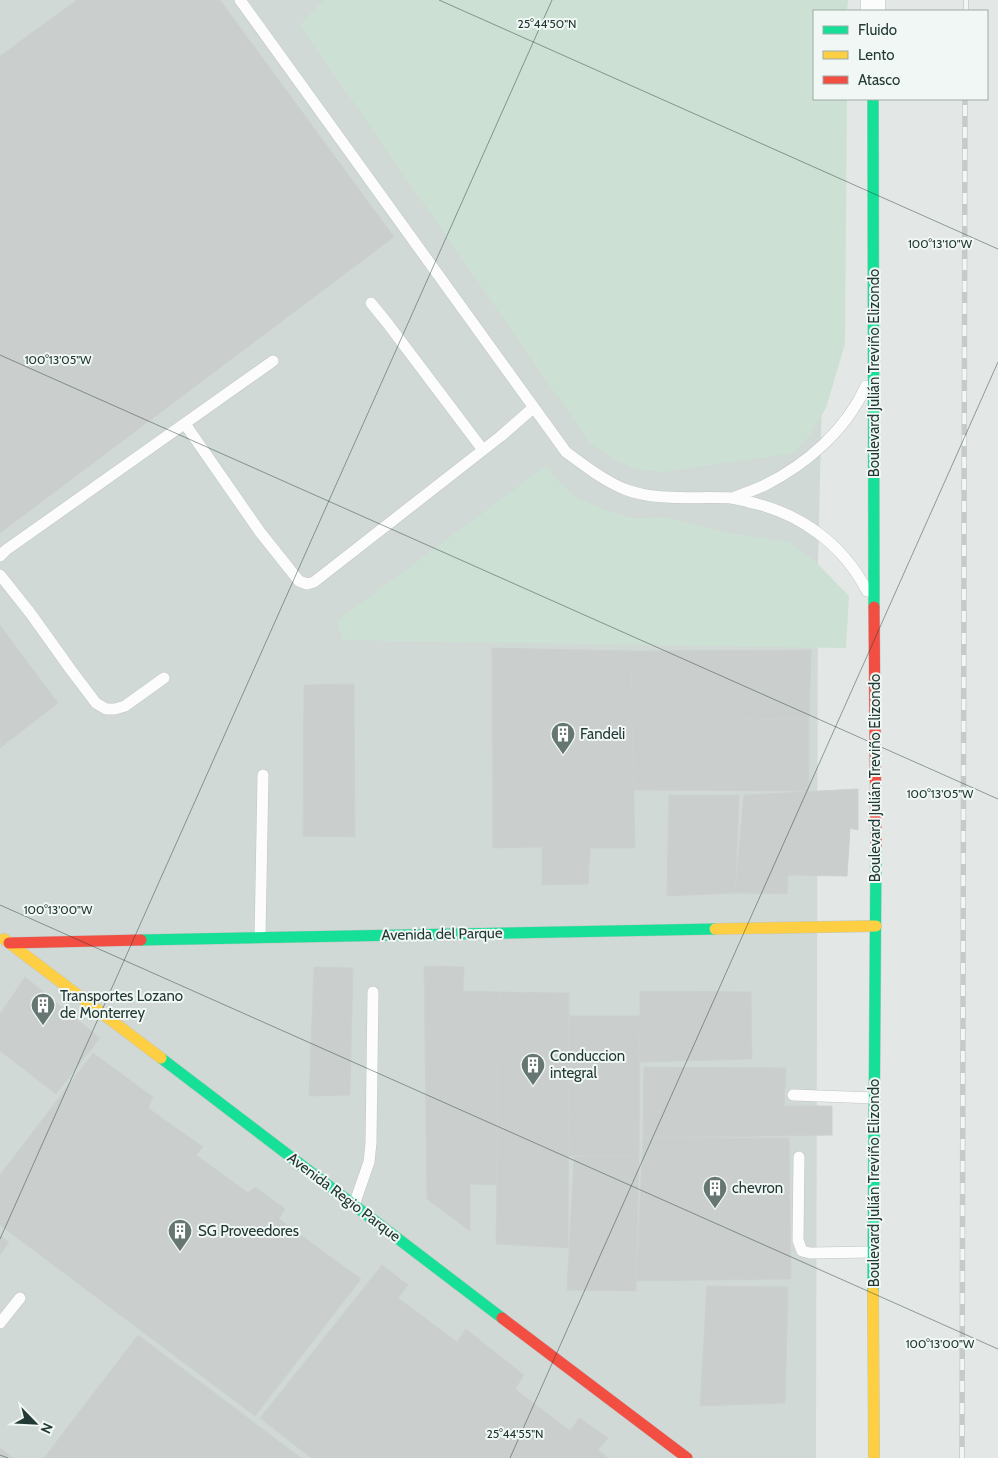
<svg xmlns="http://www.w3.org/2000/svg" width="998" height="1458" viewBox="0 0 998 1458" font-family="Cabin,sans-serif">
  <rect width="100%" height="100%" fill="#e3e8e6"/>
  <!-- built -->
  <path fill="#d1d9d6" d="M0,0H831L814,11V99H829L818,564L816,1458H0Z"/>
  <!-- green -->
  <path fill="#cce1d3" d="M324,0H848L847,11H814V99H847L845,344L826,408L808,437L794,453L663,472L636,469L614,459L590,443L300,25Z
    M546,466L560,483L577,498L608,511L635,519L664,517L729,533L789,542L818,564L849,596L846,648L343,640L337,621Z"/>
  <!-- building -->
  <path fill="#cacfcd" stroke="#ccd1cf" d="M77,0H220L394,237L0,533V56Z
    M0,625L13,643L0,652Z
    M13,643L58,703L0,748V652Z
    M492,648L631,651L635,848H590L588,884L542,885V847L493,848Z
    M811,650L809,719L632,720L631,651Z
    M354,684L355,837L303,836L304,685Z
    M809,719V791L634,790L632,720Z
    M858,789V830L850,828L847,876L788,875L787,894L735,893L744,795Z
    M669,795H739L735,893L667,896Z
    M424,966L464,967L463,991L499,992L497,1185L470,1184V1231L427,1199Z
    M314,967L353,968L350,1095L309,1096Z
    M25,977L100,1038L56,1094L0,1051V1014Z
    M640,991L751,992L752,1059L640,1062Z
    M499,992L569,993L568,1248L496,1244Z
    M569,1016H640L639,1156H568Z
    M93,1053L153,1097L148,1108L203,1147L196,1155L248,1193L255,1187L285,1209L279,1219L361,1279L255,1416L0,1225V1175Z
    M644,1067L786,1068L784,1106H832V1135L643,1138Z
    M643,1138H789L791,1279L636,1281Z
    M639,1156L636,1291L567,1290L574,1157Z
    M0,1235L9,1242L0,1255Z
    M382,1265L408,1285L398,1298L457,1342L466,1329L524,1375L515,1389L570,1431L579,1418L608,1438L598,1450L608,1458H311L260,1418Z
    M707,1286L788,1287L785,1403L700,1406Z
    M138,1335L301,1458H44Z
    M0,1448L13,1458H0Z"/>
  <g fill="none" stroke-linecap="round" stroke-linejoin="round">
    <defs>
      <path id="lane" d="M240,0L566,452C585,466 603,480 624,489C658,502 696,496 731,498C737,499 743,500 749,502C800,513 843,544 867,591
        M371,303L388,324L483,450
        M185,424L260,532L299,581L307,584L314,582L501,436L533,408
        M732,498C743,494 755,490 765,485C807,464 846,430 866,386
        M0,556L6,550L273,361
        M0,575L31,614L71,670L96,703L106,709H115L125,706L164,678
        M260,937L263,775
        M793,1095L875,1098
        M799,1157L798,1240L802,1251L810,1253L873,1252
        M354,1205L369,1162L371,1143L373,992
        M0,1323L20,1298"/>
      <path id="street" d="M873,11V0"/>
      <path id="fast" d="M873,99L874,607
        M141,940L715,929
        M161,1058L502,1318
        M873,1291L876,847"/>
      <path id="slow" d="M715,929L876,926
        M4,939L161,1058
        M873,1291L874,1458"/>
      <path id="jam" d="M874,607L876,847
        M9,943L141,940
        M502,1318L687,1458"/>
    </defs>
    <!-- lane casing -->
    <use href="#lane" stroke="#c0c5c3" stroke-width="12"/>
    <!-- street casing -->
    <use href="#street" stroke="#c0c5c3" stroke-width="25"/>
    <!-- fast casing -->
    <use href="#fast" stroke="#bfc6c3" stroke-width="12"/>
    <!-- slow casing -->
    <use href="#slow" stroke="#bfc6c3" stroke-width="12"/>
    <!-- jam casing -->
    <use href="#jam" stroke="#bfc6c3" stroke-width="12"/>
    <!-- lane -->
    <use href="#lane" stroke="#fbfcfb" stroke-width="11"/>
    <!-- street -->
    <use href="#street" stroke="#fbfcfb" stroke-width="24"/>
    <!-- fast -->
    <use href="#fast" stroke="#16e098" stroke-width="11"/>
    <!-- slow -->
    <use href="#slow" stroke="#ffcf43" stroke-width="11"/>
    <!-- jam -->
    <use href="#jam" stroke="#f24e42" stroke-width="11"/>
    <defs>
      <path id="rail" d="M966,11V0
        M962,1458L965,99"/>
    </defs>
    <!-- rail casing -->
    <use href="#rail" stroke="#c6cac9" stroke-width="5.5"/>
    <!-- rail -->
    <use href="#rail" stroke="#f1f7f4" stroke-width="4" stroke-dasharray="11" stroke-linecap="butt"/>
  </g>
  <!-- ticks -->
  <path fill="none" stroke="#223a35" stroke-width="1" stroke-opacity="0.45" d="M439,0L998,249M0,355L998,799M0,905L998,1349M0,1239L552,0M0,1455L8,1458M510,1458L998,362"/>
  <!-- icons -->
  <defs>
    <symbol id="building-pin" viewBox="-11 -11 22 30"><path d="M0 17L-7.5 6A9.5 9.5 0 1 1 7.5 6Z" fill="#667773" stroke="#f1f7f4"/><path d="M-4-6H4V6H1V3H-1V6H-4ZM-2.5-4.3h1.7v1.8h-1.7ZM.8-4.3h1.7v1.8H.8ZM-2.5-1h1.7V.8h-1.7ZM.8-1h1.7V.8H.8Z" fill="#fff"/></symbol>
  </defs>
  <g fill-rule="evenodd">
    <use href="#building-pin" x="549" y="720" width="28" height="38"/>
    <use href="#building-pin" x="29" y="991" width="28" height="38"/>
    <use href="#building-pin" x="519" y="1051" width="28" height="38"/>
    <use href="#building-pin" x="701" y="1174" width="28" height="38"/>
    <use href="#building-pin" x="166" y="1217" width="28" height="38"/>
  </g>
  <g text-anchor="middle" stroke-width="4" stroke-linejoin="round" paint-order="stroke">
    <!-- street labels -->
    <g font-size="15" fill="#223a35" stroke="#f1f7f4">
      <text transform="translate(874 373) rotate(-90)" y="5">Boulevard Julián Treviño Elizondo</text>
      <text transform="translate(875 778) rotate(-90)" y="5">Boulevard Julián Treviño Elizondo</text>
      <text transform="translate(442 934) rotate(-1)" y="5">Avenida del Parque</text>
      <text transform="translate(874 1183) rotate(-90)" y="5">Boulevard Julián Treviño Elizondo</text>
      <text transform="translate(344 1197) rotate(37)" y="5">Avenida Regio Parque</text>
    </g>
    <!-- poi labels -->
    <g font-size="15" fill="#223a35" stroke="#f1f7f4" text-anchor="start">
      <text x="580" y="739">Fandeli</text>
      <text x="60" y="1001">Transportes Lozano<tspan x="60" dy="17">de Monterrey</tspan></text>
      <text x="550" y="1061">Conduccion<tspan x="550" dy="17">integral</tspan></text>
      <text x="732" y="1193">chevron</text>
      <text x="198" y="1236">SG Proveedores</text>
    </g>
  </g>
  <g font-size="12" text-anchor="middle" fill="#223a35" stroke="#f1f7f4" stroke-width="4" stroke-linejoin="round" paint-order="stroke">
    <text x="547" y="28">25°44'50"N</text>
    <text x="940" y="248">100°13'10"W</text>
    <text x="58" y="364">100°13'05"W</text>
    <text x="940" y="798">100°13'05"W</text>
    <text x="58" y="914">100°13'00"W</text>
    <text x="940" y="1348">100°13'00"W</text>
    <text x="515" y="1438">25°44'55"N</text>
  </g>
  <!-- legend -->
  <rect x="813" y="10" width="175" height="90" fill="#f1f7f4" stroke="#9eaba8"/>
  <rect x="823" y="26" width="25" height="8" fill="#16e098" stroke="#9eaba8"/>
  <text x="858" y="35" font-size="15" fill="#223a35">Fluido</text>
  <rect x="823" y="51" width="25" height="8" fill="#ffcf43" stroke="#9eaba8"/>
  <text x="858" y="60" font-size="15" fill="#223a35">Lento</text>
  <rect x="823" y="76" width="25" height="8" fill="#f24e42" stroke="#9eaba8"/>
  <text x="858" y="85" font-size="15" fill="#223a35">Atasco</text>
  <!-- north arrow -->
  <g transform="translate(35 1423) rotate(114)" stroke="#f1f7f4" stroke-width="4" paint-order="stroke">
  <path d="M0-4L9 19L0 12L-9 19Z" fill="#223a35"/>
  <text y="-8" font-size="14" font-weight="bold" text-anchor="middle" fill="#223a35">N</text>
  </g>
</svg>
